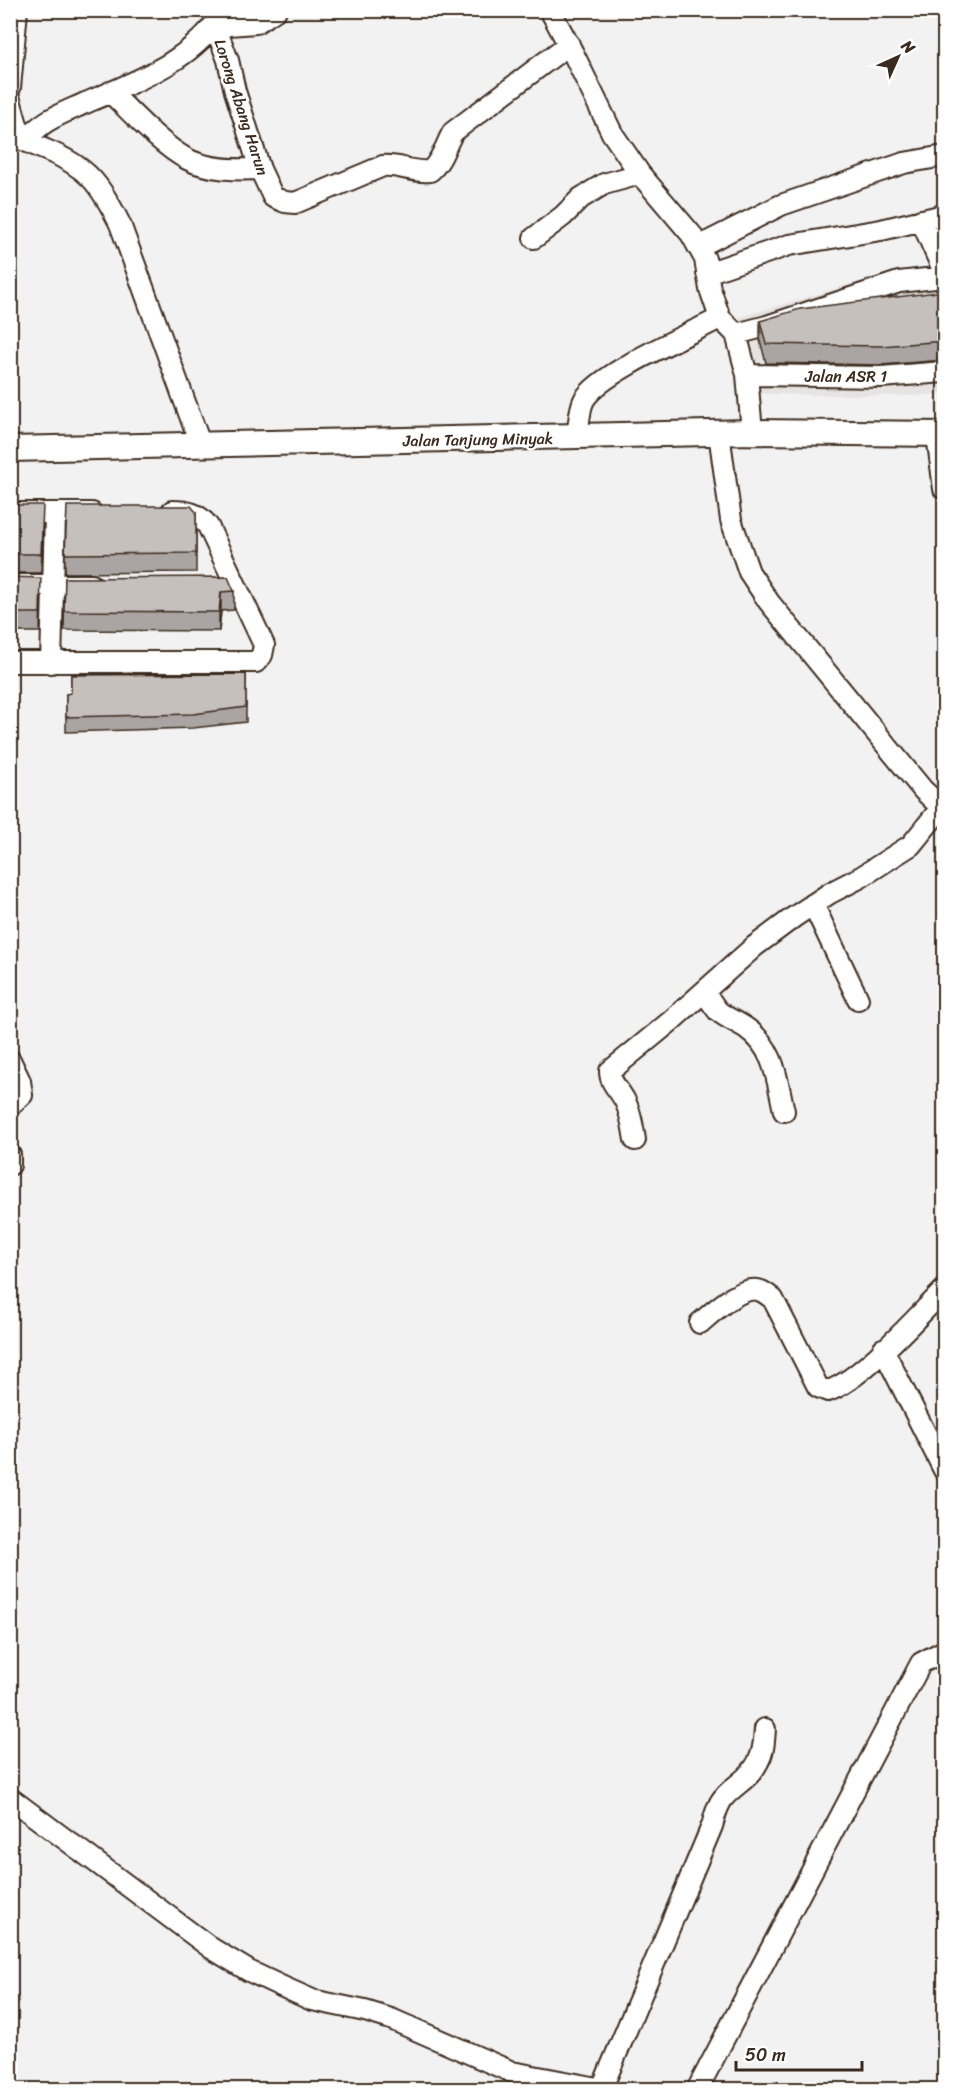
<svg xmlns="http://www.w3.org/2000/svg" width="955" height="2100" viewBox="0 0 955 2100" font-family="Sriracha,sans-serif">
  <rect width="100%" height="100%" fill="#f3f2f2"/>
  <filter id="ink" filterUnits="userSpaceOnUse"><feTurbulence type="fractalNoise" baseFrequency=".0167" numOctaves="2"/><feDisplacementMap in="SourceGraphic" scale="12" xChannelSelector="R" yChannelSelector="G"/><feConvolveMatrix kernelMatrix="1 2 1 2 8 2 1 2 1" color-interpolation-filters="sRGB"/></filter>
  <g filter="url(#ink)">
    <!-- built -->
    <path fill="#e6e3e2" d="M944,267V393L916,396L763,394L740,317L896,271Z"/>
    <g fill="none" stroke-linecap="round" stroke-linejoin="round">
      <defs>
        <path id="minor" d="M550,10L573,53L612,133L640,174L691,234L705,259L710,289L720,318L736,334L747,375L752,432
          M215,26L228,60L235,91L260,169L273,197L285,202L295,203L383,166C398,164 412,173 430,171C442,161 445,146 453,132L569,44
          M215,26L256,23L276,10
          M10,88L17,10
          M110,92C131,112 162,146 187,159C208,170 237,170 260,169
          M10,100L21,139
          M10,136C23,139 34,145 46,150C88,167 100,184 120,224L201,446
          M26,141C40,121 61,114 83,104C134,82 195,61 224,10
          M921,220L944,272
          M534,238L563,216L581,198L604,184L640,174
          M698,247L781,205L904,163L944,156
          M707,273L789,245L881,230L944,215
          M736,334L767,326L899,282L944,277
          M747,375L881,377L944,372
          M719,433L731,520L749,572L769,602L923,790L944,810
          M937,435L944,489
          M577,437C579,426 579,409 584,400C599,373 690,334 720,318
          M10,513H92
          M10,585H92
          M10,662H256L262,655L264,645L208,526C198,513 188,511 172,511
          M51,663L55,514
          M813,904L858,999
          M704,992C709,998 713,1005 718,1011C726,1018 737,1022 746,1028C775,1048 777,1080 784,1111
          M10,1060L20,1081L22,1095L10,1106
          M635,1140C633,1127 631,1113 625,1101C619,1089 610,1084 610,1071L671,1021L755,946L794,917L830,893L861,877L911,845L941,808
          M10,1155V1165
          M700,1323C713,1312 743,1283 761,1291C766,1293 770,1297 773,1299L818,1387L828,1391C860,1381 918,1316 944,1290
          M883,1349L944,1470
          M10,1798L211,1948L249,1971L283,1987L312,2000L365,2011L391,2019L512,2072L608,2090
          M602,2088L712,1826C715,1816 717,1804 725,1796C736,1784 751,1777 758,1762C764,1752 764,1741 765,1729
          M697,2090L921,1663L944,1651"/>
        <path id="major" d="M10,449L752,432L944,434"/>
      </defs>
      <!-- minor casing -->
      <use href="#minor" stroke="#3b2a1e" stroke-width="24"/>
      <!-- major casing -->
      <use href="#major" stroke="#3b2a1e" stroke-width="28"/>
      <!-- minor -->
      <use href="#minor" stroke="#fff" stroke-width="20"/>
      <!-- major -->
      <use href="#major" stroke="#fff" stroke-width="24"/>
    </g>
    <!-- wall -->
    <path fill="#aaa5a3" stroke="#3b2a1e" stroke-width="1.5" d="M945,291V360L881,365L766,363L760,340V321Z
      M10,505L43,525L41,573H10Z
      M196,512V572L65,573V554Z
      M10,577L41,597L40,632H10Z
      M65,578L234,591V610L221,611L219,631L64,630Z
      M246,674V722L193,728L66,732V694L71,693V675Z"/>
    <!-- shaded-wall -->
    <path fill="#8b8684" stroke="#3b2a1e" stroke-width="1.5" d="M221,592V611L219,631V612Z"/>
    <!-- building -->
    <path fill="#c6c0bd" stroke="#3b2a1e" stroke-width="1.5" d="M945,291V341L881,346L766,344L760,321L800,309Z
      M10,505H43L41,554H10Z
      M67,506H191L196,512V553L65,554Z
      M10,577L41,578L40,613H10Z
      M228,577L234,591L221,592L219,612L64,611L65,578Z
      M246,674V707L193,714L66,717V694L71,693V675Z"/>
  </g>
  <g text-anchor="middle" stroke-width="5" stroke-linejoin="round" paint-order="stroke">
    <!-- street labels -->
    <g font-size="16" fill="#3b2a1e" stroke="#fff">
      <text transform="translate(242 107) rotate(72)" y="6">Lorong Abang Harun</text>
      <text x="846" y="382">Jalan ASR 1</text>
      <text transform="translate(478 439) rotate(-1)" y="6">Jalan Tanjung Minyak</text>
    </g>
  </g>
  <!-- margin -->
  <rect width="955" height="2100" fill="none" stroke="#fff" stroke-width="36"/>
  <rect x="18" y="18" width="919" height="2064" fill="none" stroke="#3b2a1e" stroke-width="2" filter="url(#ink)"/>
  <!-- north arrow -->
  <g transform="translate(898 57) rotate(45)" stroke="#ffffff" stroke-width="4.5" paint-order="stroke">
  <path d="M0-4.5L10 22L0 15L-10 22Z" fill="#3b2a1e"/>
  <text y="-9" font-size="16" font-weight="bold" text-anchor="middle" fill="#3b2a1e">N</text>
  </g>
  <!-- scale -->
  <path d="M736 2061v9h126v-9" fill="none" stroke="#3b2a1e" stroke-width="3"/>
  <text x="745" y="2061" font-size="18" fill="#3b2a1e" stroke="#ffffff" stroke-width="4.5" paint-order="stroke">50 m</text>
</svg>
